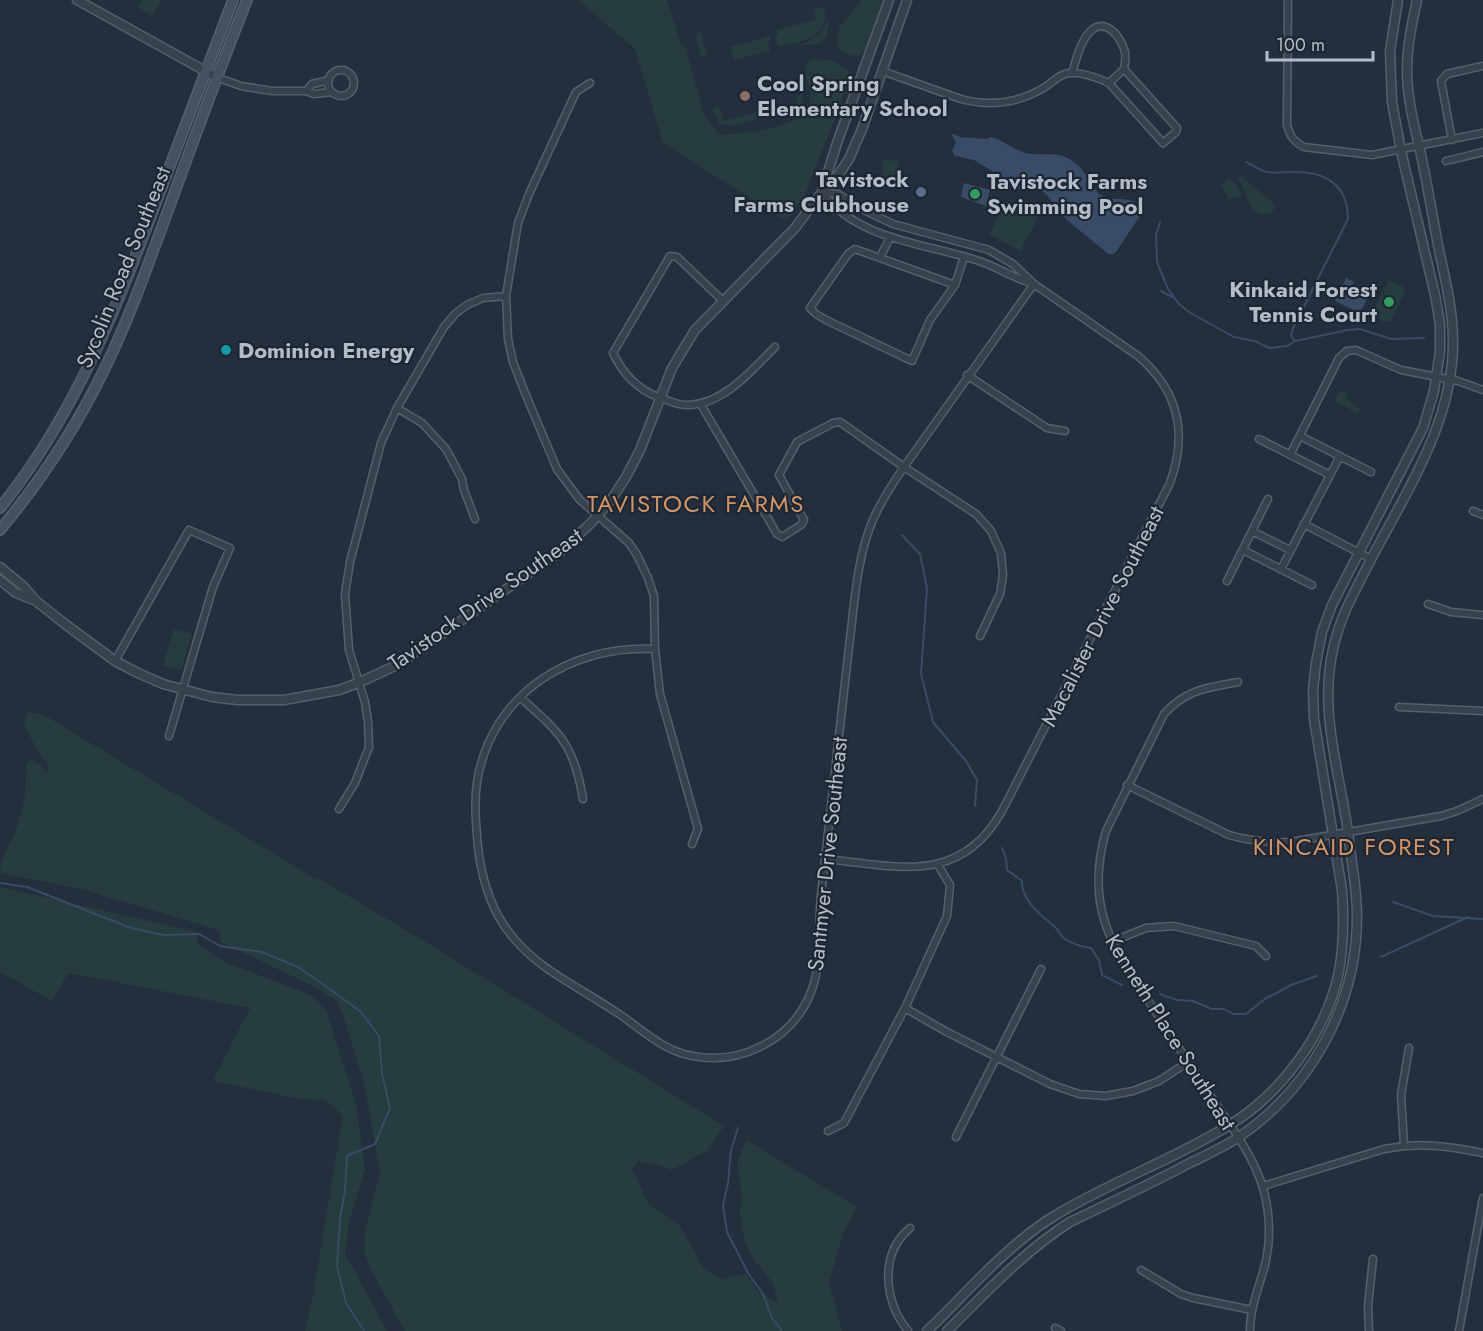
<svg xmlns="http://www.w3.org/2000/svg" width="1483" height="1331" viewBox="0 0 1483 1331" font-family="Jost,sans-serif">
  <rect width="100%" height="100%" fill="#242f3e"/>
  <!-- green -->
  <path fill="#263c3f" d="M142,0H162L152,16L138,7Z
    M578,0H667L681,44L684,43L705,117L719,134C738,136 804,127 809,106C813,91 804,78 805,64C819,54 840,61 851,73L850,80L803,199L786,221L663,143L635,49Z
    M862,0H883L865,50L858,56L849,55L837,46L839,28Z
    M824,7C832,37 800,42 778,47L775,36L778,35L776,30L816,20L814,10Z
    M829,19L826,37L820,44L793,46C815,41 818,38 829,19Z
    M701,32L707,55L701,57L695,34Z
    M769,36L771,38L768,43L770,51L734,60L730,47Z
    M802,94L804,100L798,108L731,126L719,124L713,111L715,106L720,107L724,121L797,102V96Z
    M883,160L899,161L898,182L882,181Z
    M1241,176L1272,202L1275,208L1270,214C1246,218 1249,192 1238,179Z
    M1229,177L1237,186L1242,196L1229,199L1221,185Z
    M1008,199L1039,216L1020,251L989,234Z
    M1392,281L1403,287L1405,291L1391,321L1386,322L1374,317L1373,312L1387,283Z
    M1339,391L1348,394L1347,399L1360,409L1358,414L1334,400Z
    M174,629L192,634L181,670L163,665Z
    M27,712L44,715L316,879L318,878L419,938L724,1126L708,1150L672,1170L655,1164L639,1161L632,1169L648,1203L679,1225L703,1267L719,1279L746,1274L759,1292L778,1303L773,1283L755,1261L745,1243L742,1228L740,1212L742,1197L737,1163L746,1140L857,1207L843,1234L829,1282L842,1331H405L374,1275L364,1252L365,1233L380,1173L364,1083L343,1015L337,1001L315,987L221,942L219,930L81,889L0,873C0,858 9,847 15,833C18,823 22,811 24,801C27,788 24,775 27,763L33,760L48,773L49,765L41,756L24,726Z
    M0,887L197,932V944L225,962L311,995L326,1010L356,1104L365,1169L349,1222L345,1253L387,1331H305L313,1296L343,1116L336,1109L323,1100L296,1098L213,1081L250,1008L68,973L52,1001L0,972Z"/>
  <!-- water -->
  <path fill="#394c67" d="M954,134L960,137L987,139L991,137C1002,140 1010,147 1020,151C1038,159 1056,148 1074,162C1087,170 1091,192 1105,197C1119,202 1133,194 1142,210L1141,214L1116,252L1112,255L1107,253L1066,219L1045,193L1039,190L1013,189L992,171L974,160L955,156L952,151L956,142L952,135Z
    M964,183L990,190L986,206L961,197Z
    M1346,278L1354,282L1350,291L1367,299L1360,313L1335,301Z"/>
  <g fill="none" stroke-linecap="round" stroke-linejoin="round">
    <!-- stream -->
    <path stroke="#394c67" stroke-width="2" d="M1246,162C1252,165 1260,170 1267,172C1276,174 1287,171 1296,172C1327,172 1348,186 1348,219L1293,328L1291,336L1295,341
      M1160,222L1156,235L1157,262L1168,289L1179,304L1189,312L1234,337L1255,341L1269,348L1287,346L1295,341L1348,330L1360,329L1391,339L1424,338
      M1161,291L1174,298
      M902,535L920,554L927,588L921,674L933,722L966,761L977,780L975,806
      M1002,848L1006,859L1007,870L1022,881C1021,901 1042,916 1056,928C1059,931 1061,936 1065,939C1073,944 1082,947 1091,948L1099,960L1102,975L1122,985
      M0,883L27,887L131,928L164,935L199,934L220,946L262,952L298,967L331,990L361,1012L379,1036L382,1074L390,1108L375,1144L347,1156L345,1191L340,1218L337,1266L346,1303L364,1331
      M1393,902L1433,916L1483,919
      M1381,957L1468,917
      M1160,994L1177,1000L1193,1001L1212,1009H1224L1233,1014H1246L1265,999L1291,985L1317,976
      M738,1128L731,1150L728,1183L723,1205L727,1232L748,1273L763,1294L772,1318L780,1328L781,1331"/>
    <defs>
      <path id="minor" d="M1288,0L1287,125C1290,136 1293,141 1304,147L1372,155L1483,133
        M328 83a13 13 0 1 1 26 0a13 13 0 1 1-26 0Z
        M882,71L961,99C991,107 1019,103 1045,87C1053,82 1059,74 1069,73C1081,72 1098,78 1109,83L1124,69
        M1072,73C1076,60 1081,38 1093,29C1107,19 1120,37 1124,49C1127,56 1125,63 1124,69L1177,128L1176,132L1163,143L1109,83
        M216,77L241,86L272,91H306L314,94L332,92
        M590,83L576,92L529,194L518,223L506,296L508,339L513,362L525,393L557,469L579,499L629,543L637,555L648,578L654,596L655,649L660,694L698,829L692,844
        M306,91L312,84L329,80
        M1452,140L1441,81L1447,74L1483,66
        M1446,161L1483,152
        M822,192L838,194L866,211L893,224L989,250L1013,264L1034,284L1138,356C1179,391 1188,433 1170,483L1002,811C960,886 897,866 826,859
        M822,192C858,241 926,243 979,261C997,267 1012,277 1030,283
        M880,257L890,238
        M955,285L855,249L848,254L810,308L816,314L826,320L912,361L930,320L955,285L964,257
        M722,300L677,257L670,256L613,353C623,374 637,389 658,397C668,400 678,406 689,405C724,404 752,370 775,347
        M967,375L1047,428L1065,431
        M700,403L777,534L782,537L801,525L804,520L779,475L797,442L833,423L840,422L904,467L976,514L991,531L1001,553L1003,575L1000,594L980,636
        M397,408L422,423L446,449L462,479L464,490L475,519
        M1300,436L1371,472
        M1259,439L1330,475
        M1290,455L1339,358L1347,351L1356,350L1401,370L1458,381L1483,390
        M1473,511L1483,515
        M1304,524L1371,559
        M1252,531L1290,550
        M1243,550L1312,585
        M1281,569L1340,456
        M1227,581L1268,499
        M1428,604L1451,612L1483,615
        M655,649C571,644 491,694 477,782C474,803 476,825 478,847C485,909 510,947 563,979C582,991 601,1002 619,1014C643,1030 663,1051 693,1056C738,1065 788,1042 808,999C824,966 817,931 821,895C831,813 839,729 849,647C854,608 856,567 869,530C877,507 890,487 904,467L1034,284
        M115,661L189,530L230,548L213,587L169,736
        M1238,682C1206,688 1187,689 1164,714L1106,831C1083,911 1115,950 1157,1014C1178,1047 1200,1080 1222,1113C1238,1136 1255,1161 1263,1188C1270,1213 1271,1240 1265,1265C1259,1287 1250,1308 1250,1331
        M521,698C560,733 574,744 583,799
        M1399,707L1483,711
        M1127,785L1229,835C1250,841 1269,843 1291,842L1441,816L1457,811L1483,799
        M339,809L355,783L369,747L368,722L365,702L349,650L345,594L350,562L381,443L397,408L444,327L455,314L467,305L483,298L506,296
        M1111,942L1146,928L1174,926L1256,946L1266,956
        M905,1008L945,1031L1050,1084L1079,1094L1105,1096L1133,1091L1159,1081L1188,1062
        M828,1131L844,1123L905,1008L947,916L950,885L938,865
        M956,1137L1041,969
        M1404,1145L1401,1095L1409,1048
        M1263,1186L1384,1149C1420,1142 1447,1146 1483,1153
        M1141,1270L1181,1294L1193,1298L1252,1310
        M1055,1328L1061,1331
        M908,1331C884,1301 879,1254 910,1228
        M1369,1331L1368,1306L1373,1259
        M1459,1331L1483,1198"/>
      <path id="tertiary" d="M77,0L216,77
        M823,188L837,143L889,0
        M0,567L23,586L36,601L65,624L115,661L138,673L163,684L212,697L238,700H284L339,690L358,683L399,664L562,550L592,522L611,500L626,477L640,450L672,368L695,330L795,228L822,192L839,174L849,159L862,129L907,0
        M0,580L16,593L36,601
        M927,1331C967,1293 1004,1248 1051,1218C1107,1183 1171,1161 1228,1126C1280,1095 1324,1036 1338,976C1344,948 1344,919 1342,890L1314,719L1313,690L1316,663L1322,632L1332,605L1423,428L1434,391L1440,351V324L1435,295L1401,151L1392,102L1390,51L1398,0
        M947,1331C986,1293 1023,1252 1070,1222C1110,1203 1150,1184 1190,1163C1206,1155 1224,1147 1239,1137C1312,1087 1357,1004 1357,916C1357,888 1351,860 1348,832C1339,769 1318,709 1334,645C1340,619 1352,596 1364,573C1401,499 1454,426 1453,340C1453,310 1445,279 1439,250C1432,215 1427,180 1419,146C1413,121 1407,96 1407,70C1407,46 1412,23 1417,0"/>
      <path id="secondary" d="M0,508C77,412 117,306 160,192C184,128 209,64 233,0
        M0,530C39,483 75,429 102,374C129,320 149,262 170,205C195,136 220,68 247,0"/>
    </defs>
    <!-- minor casing -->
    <use href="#minor" stroke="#565f6c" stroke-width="9"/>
    <!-- tertiary casing -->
    <use href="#tertiary" stroke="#565f6c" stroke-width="11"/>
    <!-- secondary casing -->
    <use href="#secondary" stroke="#565f6c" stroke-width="12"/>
    <!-- minor -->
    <use href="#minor" stroke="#38414e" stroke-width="6"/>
    <!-- tertiary -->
    <use href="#tertiary" stroke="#38414e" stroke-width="8"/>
    <!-- secondary -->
    <use href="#secondary" stroke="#465061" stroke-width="9"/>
  </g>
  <!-- markers -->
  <circle fill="#8d6e63" stroke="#1d2633" stroke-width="2" cx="745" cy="96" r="6"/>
  <circle fill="#5c6f8a" stroke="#1d2633" stroke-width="2" cx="921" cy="192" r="6"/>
  <g fill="#2e9e5b" stroke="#1d2633" stroke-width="2">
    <circle cx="975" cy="194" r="6"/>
    <circle cx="1389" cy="302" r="6"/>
  </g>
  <circle fill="#0f9aa8" stroke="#1d2633" stroke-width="2" cx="226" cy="350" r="6"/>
  <g text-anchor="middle" stroke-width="4.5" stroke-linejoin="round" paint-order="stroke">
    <!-- poi labels -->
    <g font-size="22" font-weight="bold" fill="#b4bcc9" stroke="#1d2633" text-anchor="start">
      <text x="757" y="91">Cool Spring<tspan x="757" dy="25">Elementary School</tspan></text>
      <text x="909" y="187" text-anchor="end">Tavistock<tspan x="909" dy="25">Farms Clubhouse</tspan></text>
      <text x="987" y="189">Tavistock Farms<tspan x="987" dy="25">Swimming Pool</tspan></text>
      <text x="1377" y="297" text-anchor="end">Kinkaid Forest<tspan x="1377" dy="25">Tennis Court</tspan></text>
      <text x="238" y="358">Dominion Energy</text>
    </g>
    <!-- street labels -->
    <g font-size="22" fill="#b4bcc9" stroke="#1d2633">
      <text transform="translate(123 267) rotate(-68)" y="8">Sycolin Road Southeast</text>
      <text transform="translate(485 599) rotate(-35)" y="8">Tavistock Drive Southeast</text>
      <text transform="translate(1102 616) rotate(-63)" y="8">Macalister Drive Southeast</text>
      <text transform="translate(827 854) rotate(-84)" y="8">Santmyer Drive Southeast</text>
      <text transform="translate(1171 1032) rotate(58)" y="8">Kenneth Place Southeast</text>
    </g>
    <!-- neighbourhood labels -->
    <g font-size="24" letter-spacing="1.5" fill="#d59563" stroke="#1d2633">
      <text x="696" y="512">TAVISTOCK FARMS</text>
      <text x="1354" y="855">KINCAID FOREST</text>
    </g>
  </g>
  <!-- scale -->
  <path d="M1267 51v9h106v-9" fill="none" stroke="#b4bcc9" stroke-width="3"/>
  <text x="1276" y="51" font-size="18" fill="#b4bcc9" stroke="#1d2633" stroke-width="4.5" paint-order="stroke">100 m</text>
</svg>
